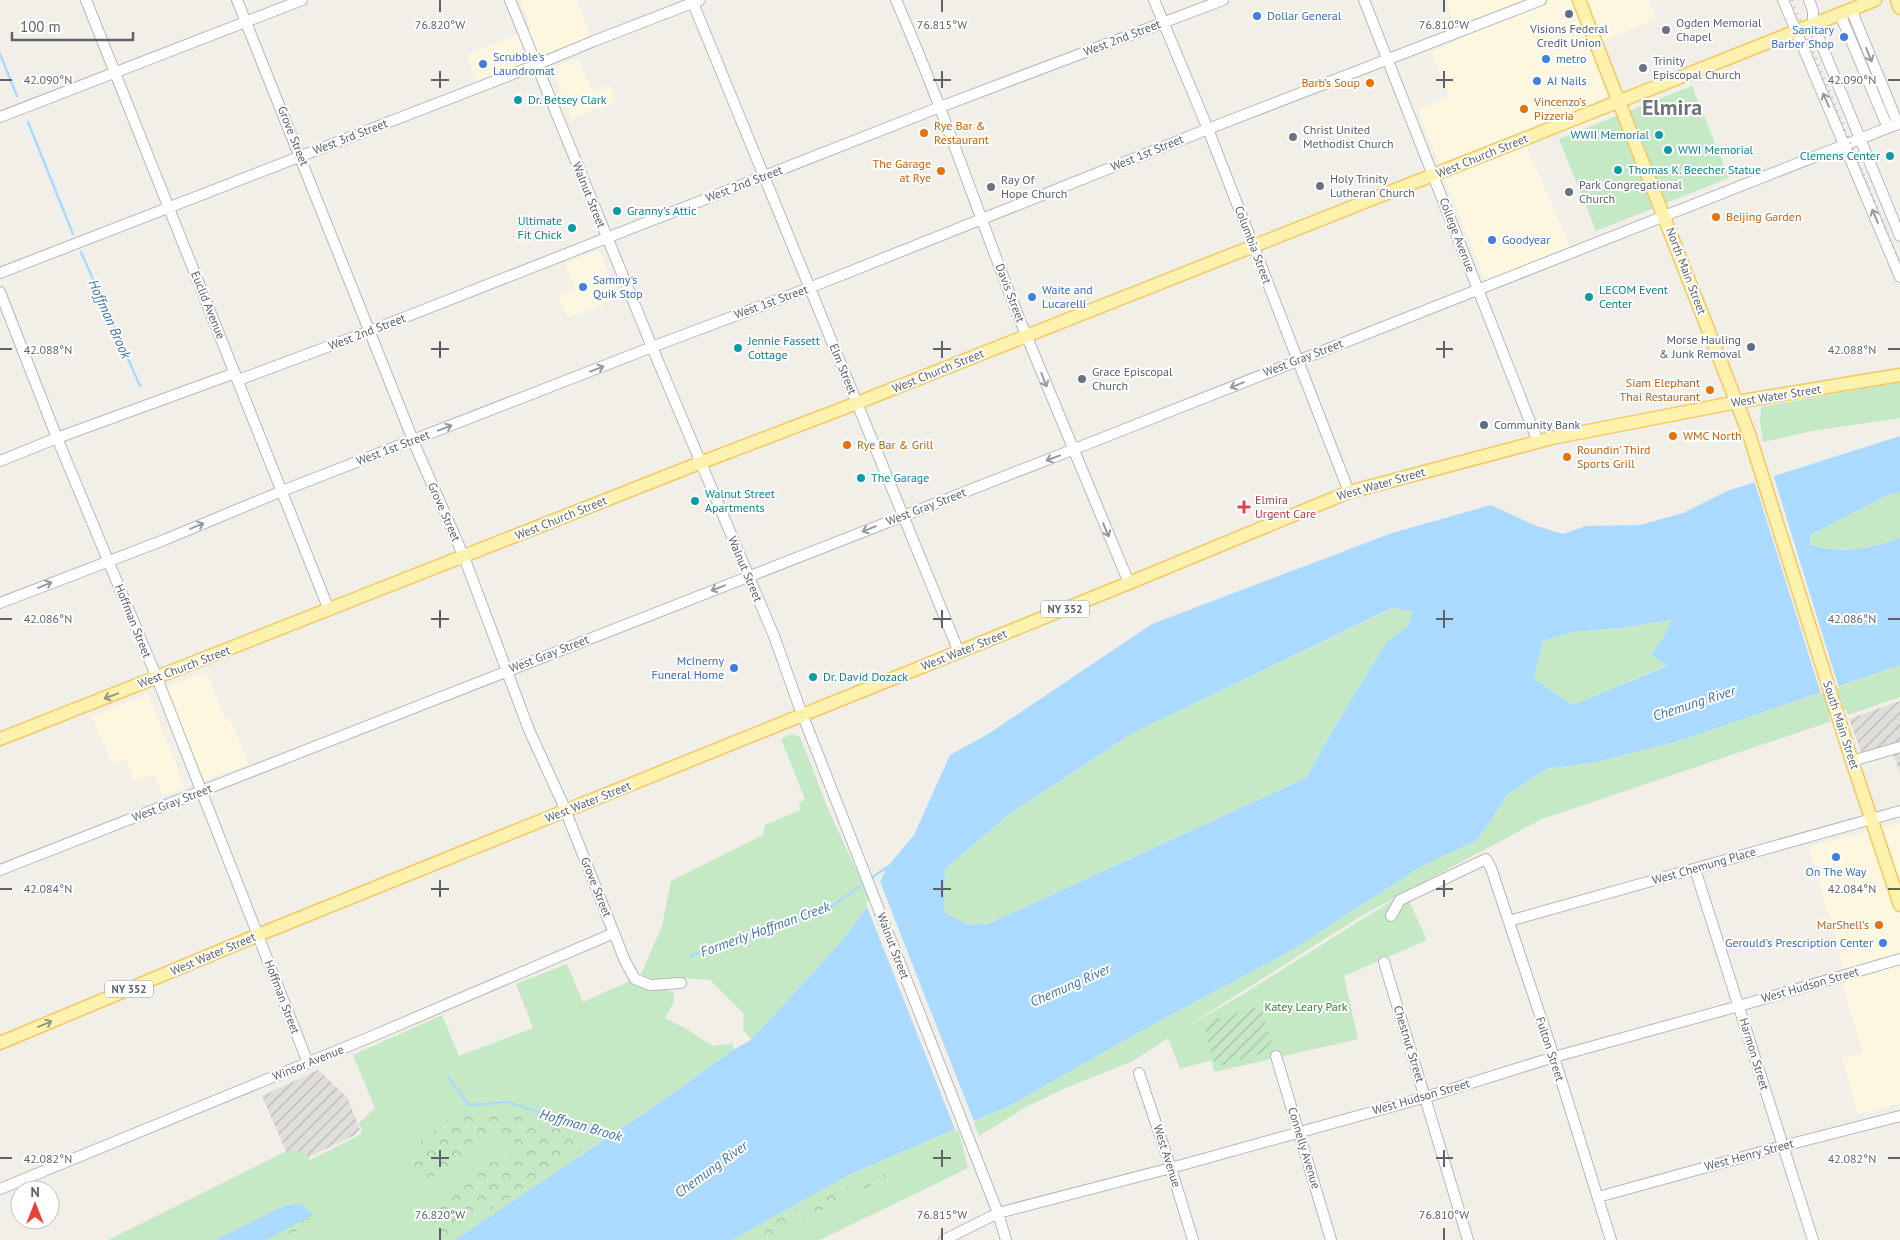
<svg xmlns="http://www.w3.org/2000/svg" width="1900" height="1240" viewBox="0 0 1900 1240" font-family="'PT Sans',sans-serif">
  <defs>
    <pattern id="industrial-furrows" width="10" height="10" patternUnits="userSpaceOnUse" patternTransform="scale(1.25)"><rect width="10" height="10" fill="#e0deda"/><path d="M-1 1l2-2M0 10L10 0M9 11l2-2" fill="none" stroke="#b9b8b5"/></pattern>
    <pattern id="forest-crowns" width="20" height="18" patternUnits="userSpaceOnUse" patternTransform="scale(1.25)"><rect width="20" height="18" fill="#c5e8c5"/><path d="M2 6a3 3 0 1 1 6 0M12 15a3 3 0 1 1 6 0" fill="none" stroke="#a3c0a4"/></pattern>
    <pattern id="garden-furrows" width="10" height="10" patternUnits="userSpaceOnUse" patternTransform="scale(1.25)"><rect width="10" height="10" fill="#c5e8c5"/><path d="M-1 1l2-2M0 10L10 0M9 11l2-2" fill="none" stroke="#a3c0a4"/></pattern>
  </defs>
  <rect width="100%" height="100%" fill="#f1efe8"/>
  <!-- commercial -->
  <path fill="#fef7e0" d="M520,0H576L591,37L476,81L466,55L532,29Z
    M1445,0H1648L1656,19L1590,47L1613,114L1526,146L1570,246L1485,281L1418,110L1449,97L1432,52L1460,40Z
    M579,58L592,92L610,85L616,101L572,119L552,68Z
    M599,250L619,298L568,318L558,296L575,289L565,263Z
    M207,672L225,720L230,718L249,764L204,781L167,687Z
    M148,694L185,788L163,796L154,774L135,781L126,759L112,764L92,716Z
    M1900,823V1103L1858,1114L1842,1058L1863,1053L1838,970L1844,968L1809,847Z"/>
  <!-- industrial -->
  <path fill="url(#industrial-furrows)" d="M1900,701V773L1893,754L1865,763L1849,719Z
    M318,1070L347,1097L360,1130L353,1136L292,1165L262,1096Z"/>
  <!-- green -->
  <path fill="#c5e8c5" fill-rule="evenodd" d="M1692,86L1729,178L1596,231L1559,139Z
    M1900,382V418L1812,431L1763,442L1760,422L1761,407Z
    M1900,492V538C1870,550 1841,552 1810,546V535L1886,496Z
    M1393,608L1413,611L1409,625L1387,643L1340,718L1306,778L988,924L970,925L944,912L945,869L1007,816L1131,734Z
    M1671,620L1664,637L1651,654L1668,665L1573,705L1534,679L1543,641L1573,632L1621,628Z
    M1900,665V697L1848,715L1846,709L1828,714L1830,722L1826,723L1542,819L1405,892L1427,940L1344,976L1358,1039L1214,1072L1211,1060L1180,1069L1168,1038L1133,1061L1068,1087L1028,1106L979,1136L973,1122L1011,1105L1152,1025L1289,952L1422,866L1476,841L1490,822L1507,795L1546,769L1593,763L1679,741ZM1404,893L1248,991L1180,1031L1361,916Z
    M792,734L800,737L829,811L871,902L842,941L751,1040L743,1029L744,1014L710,980L686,978L650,981L641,974L662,926L671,881L763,835L765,825L800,810L799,803L805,799L781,739Z
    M567,964L583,1002L632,980L644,988H664L674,993V1002L665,1018L685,1028L713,1046L733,1043V1050L659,1103L455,1240H108L289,1150L306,1153L310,1160L358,1136L362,1132L359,1123L375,1108L353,1055L442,1015L459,1056L533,1028L516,984Z
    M958,1128L968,1168L820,1240H732L851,1174Z"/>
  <!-- forest -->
  <path fill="url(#forest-crowns)" d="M475,1114L519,1115L559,1120L580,1138V1152L445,1239L434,1222L438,1209L464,1186L478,1165L511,1159L509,1132L479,1136L457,1160L427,1181L409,1170L422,1139L447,1120Z
    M921,1161L761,1240H744L785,1215L846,1188Z
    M313,1215L288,1240H266Z"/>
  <!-- garden -->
  <path fill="url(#garden-furrows)" d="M1261,1006L1274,1050L1216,1067L1203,1023Z"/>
  <!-- water -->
  <path fill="#aadaff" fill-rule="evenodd" d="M1900,436V492L1886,496L1810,535V545C1840,554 1871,549 1900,538V665L1679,741L1593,763L1546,769L1507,795L1490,822L1476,841L1422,866L1289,952L1152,1025L1011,1105L851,1174L732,1240H455L659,1103L733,1050L751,1040L842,941L871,902L887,867L914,835L950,755L988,734L1152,624L1392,533L1491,505L1534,525L1563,534L1586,526L1640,525L1683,513L1727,491ZM1392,608L1413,611L1409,625L1387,642L1340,718L1306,778L988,924L970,925L944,912L945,869L1007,816L1131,734ZM1671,620L1664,637L1651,654L1667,666L1573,705L1534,679L1543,641L1573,632L1621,628Z
    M300,1204L313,1215L266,1240H216L284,1206Z"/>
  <!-- pier -->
  <path fill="#f1efe8" d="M1773,474L1839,688L1821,694L1754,480Z
    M879,879L975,1124L956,1132L866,904Z"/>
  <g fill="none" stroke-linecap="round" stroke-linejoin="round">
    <!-- stream -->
    <path stroke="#aadaff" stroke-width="2.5" d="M0,54L17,96
      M28,122L73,234
      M81,252L140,386
      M870,879L887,867
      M691,956L831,907L866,882
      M448,1077L469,1105L508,1102L612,1136"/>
    <defs>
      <path id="minor" d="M86,0L329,610
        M237,0L417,450L464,557L529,730L562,802L625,961L635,979L650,985L681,983
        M510,0L652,347L774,636L799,706L998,1213L1006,1240
        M896,0C943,107 979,217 1022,325C1057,411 1093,497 1129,583
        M1154,0L1208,129L1349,492
        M1364,0L1538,442
        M1783,0L1900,277
        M1809,0L1813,11V24L1900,236
        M693,3L959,652
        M1851,9L1898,124
        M1840,14L1888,128
        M0,117L302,0
        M0,273L536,65L594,41L700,0
        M0,292L57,438L157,678L308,1063
        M238,380L370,331L940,107L1223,0
        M0,461L57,438L235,373
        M0,603L164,540L282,491L665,342L809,288L1208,129L1541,0
        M1852,761L1900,747
        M1695,869L1813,1240
        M0,870L1072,450L1900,123
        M1391,916L1400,900L1486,859L1491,868L1554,1057L1611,1240
        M1509,921L1900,811
        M1384,962L1468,1240
        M1276,1056L1331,1240
        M1139,1073L1171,1168L1193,1240
        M0,1189L368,1038L614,933
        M1598,1197L1783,1146L1900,1116
        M944,1240L998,1213L1171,1168L1426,1097L1554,1057L1739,1006L1900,959"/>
      <path id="major" d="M1579,0L1749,434L1852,761L1900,905
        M1897,0L1900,8
        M0,739L692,466L857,403L1875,0
        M0,1043L258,935L1129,583L1349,492L1552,438L1748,400L1900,375"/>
    </defs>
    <!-- minor casing -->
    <use href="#minor" stroke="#b5b8bc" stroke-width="12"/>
    <!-- major casing -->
    <use href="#major" stroke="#f2c960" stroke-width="15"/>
    <!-- minor -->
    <use href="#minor" stroke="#fff" stroke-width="10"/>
    <!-- major -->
    <use href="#major" stroke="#fff2af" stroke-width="12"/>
    <!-- rail -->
    <path stroke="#b6b7b8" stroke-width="2.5" stroke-dasharray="1 6" stroke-linecap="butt" d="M1792,0L1900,264"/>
  </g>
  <!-- one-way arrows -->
  <defs><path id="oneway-shaft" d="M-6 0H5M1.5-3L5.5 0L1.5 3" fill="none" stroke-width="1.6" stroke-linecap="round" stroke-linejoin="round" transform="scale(1.25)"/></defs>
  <g stroke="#979a9d">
    <use href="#oneway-shaft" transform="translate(1869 55) rotate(68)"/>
    <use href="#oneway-shaft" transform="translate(1826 100) rotate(-114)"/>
    <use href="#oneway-shaft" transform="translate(1875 216) rotate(-113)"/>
    <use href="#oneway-shaft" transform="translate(597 369) rotate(-21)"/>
    <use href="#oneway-shaft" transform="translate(1044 380) rotate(69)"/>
    <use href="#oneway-shaft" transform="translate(1237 385) rotate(158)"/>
    <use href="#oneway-shaft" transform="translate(445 428) rotate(-21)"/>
    <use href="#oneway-shaft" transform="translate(1053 458) rotate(159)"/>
    <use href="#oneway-shaft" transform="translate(197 526) rotate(-22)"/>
    <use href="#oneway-shaft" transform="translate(869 529) rotate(158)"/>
    <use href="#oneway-shaft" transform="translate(1106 530) rotate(67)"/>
    <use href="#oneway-shaft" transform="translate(45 585) rotate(-22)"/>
    <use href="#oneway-shaft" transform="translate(718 588) rotate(159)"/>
  </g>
  <g stroke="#979581">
    <use href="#oneway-shaft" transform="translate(111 696) rotate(159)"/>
    <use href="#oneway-shaft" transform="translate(45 1024) rotate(-23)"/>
  </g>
  <!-- ticks -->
  <path fill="none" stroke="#5f6368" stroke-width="2" d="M440,0V12M942,0V12M1444,0V12M440,71V88M942,71V88M1444,71V88M0,80H12M431,80H449M933,80H951M1436,80H1453M1888,80H1900M440,341V358M942,341V358M1444,341V358M0,349H12M431,349H449M933,349H951M1436,349H1453M1888,349H1900M440,610V628M942,610V628M1444,610V628M0,619H12M431,619H449M933,619H951M1436,619H1453M1888,619H1900M440,880V897M942,880V897M1444,880V897M0,889H12M431,889H449M933,889H951M1436,889H1453M1888,889H1900M440,1150V1167M942,1150V1167M1444,1150V1167M0,1158H12M431,1158H449M933,1158H951M1436,1158H1453M1888,1158H1900M440,1228V1240M942,1228V1240M1444,1228V1240"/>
  <!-- markers -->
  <g fill="#5c6f8a" stroke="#fff" stroke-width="2">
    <circle cx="1569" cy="14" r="5"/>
    <circle cx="1751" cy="347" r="5"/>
    <circle cx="1484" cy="425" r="5"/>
  </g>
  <g fill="#3f7fe0" stroke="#fff" stroke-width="2">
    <circle cx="1257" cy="16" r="5"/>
    <circle cx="1844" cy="37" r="5"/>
    <circle cx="1546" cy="59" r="5"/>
    <circle cx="483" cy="64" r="5"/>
    <circle cx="1537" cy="81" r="5"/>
    <circle cx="1492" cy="240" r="5"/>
    <circle cx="583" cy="287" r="5"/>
    <circle cx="1032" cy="297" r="5"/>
    <circle cx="734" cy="668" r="5"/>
    <circle cx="1836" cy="857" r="5"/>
    <circle cx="1883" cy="943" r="5"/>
  </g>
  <g fill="#6b7280" stroke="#fff" stroke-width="2">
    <circle cx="1666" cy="30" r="5"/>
    <circle cx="1643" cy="68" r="5"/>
    <circle cx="1293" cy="137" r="5"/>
    <circle cx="1320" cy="186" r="5"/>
    <circle cx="991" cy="187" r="5"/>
    <circle cx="1569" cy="192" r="5"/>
    <circle cx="1082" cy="379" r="5"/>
  </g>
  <g fill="#e8710a" stroke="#fff" stroke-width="2">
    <circle cx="1370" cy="83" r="5"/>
    <circle cx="1524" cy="109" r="5"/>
    <circle cx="924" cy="133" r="5"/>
    <circle cx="941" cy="171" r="5"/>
    <circle cx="1716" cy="217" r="5"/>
    <circle cx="1710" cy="390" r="5"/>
    <circle cx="1673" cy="436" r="5"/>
    <circle cx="847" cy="445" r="5"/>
    <circle cx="1567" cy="457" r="5"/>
    <circle cx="1879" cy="925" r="5"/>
  </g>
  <g fill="#0f9aa8" stroke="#fff" stroke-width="2">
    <circle cx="518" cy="100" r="5"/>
    <circle cx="1659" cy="135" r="5"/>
    <circle cx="1668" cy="150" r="5"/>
    <circle cx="1890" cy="156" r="5"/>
    <circle cx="1618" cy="170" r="5"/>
    <circle cx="617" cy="211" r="5"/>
    <circle cx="572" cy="228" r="5"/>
    <circle cx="1589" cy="297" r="5"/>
    <circle cx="738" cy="348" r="5"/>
    <circle cx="861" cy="478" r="5"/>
    <circle cx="695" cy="501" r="5"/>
    <circle cx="813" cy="677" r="5"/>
  </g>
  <path fill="#e0444e" stroke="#fff" stroke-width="2" d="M1241.5 499.5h5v5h5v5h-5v5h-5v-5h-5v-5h5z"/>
  <g text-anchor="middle" stroke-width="4" stroke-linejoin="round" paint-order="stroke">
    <!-- shield labels -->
    <g fill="#fff" stroke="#8f9295" stroke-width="1">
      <rect x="1041" y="600.5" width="48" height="17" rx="4"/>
      <rect x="105" y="980.5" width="48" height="17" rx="4"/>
    </g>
    <g font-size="11" font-weight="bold" fill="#5f6368">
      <text x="1065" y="613">NY 352</text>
      <text x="129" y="993">NY 352</text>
    </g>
    <!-- shop labels -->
    <g font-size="12" fill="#366cbe" stroke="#fff" text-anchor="start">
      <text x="1267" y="20">Dollar General</text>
      <text x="1834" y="34" text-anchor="end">Sanitary<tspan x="1834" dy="14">Barber Shop</tspan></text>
      <text x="493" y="61">Scrubble's<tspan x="493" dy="14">Laundromat</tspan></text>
      <text x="1556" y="63">metro</text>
      <text x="1547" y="85">AI Nails</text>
      <text x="1502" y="244">Goodyear</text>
      <text x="593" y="284">Sammy's<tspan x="593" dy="14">Quik Stop</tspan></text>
      <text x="1042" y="294">Waite and<tspan x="1042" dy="14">Lucarelli</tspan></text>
      <text x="724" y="665" text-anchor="end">McInerny<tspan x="724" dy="14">Funeral Home</tspan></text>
      <text x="1836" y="876" text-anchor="middle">On The Way</text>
      <text x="1873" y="947" text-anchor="end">Gerould's Prescription Center</text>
    </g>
    <!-- worship labels -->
    <g font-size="12" fill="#5b616d" stroke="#fff" text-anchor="start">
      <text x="1676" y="27">Ogden Memorial<tspan x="1676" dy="14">Chapel</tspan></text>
      <text x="1653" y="65">Trinity<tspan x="1653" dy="14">Episcopal Church</tspan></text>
      <text x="1303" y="134">Christ United<tspan x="1303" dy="14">Methodist Church</tspan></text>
      <text x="1330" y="183">Holy Trinity<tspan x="1330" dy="14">Lutheran Church</tspan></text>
      <text x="1001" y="184">Ray Of<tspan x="1001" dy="14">Hope Church</tspan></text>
      <text x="1579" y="189">Park Congregational<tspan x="1579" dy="14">Church</tspan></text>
      <text x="1092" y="376">Grace Episcopal<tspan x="1092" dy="14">Church</tspan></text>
    </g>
    <!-- service labels -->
    <g font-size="12" fill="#4e5e75" stroke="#fff">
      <text x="1569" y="33">Visions Federal<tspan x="1569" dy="14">Credit Union</tspan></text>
      <text x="1741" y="344" text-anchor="end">Morse Hauling<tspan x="1741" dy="14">&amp; Junk Removal</tspan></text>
      <text x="1494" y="429" text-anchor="start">Community Bank</text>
    </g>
    <!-- street labels -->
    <g font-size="12" fill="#5f6368" stroke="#fff">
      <text transform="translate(1122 38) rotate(-21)" y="4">West 2nd Street</text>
      <text transform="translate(293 136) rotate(68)" y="4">Grove Street</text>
      <text transform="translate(350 137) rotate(-21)" y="4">West 3rd Street</text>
      <text transform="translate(1147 153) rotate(-22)" y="4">West 1st Street</text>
      <text transform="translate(1482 156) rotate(-22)" y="4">West Church Street</text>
      <text transform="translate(744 184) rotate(-21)" y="4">West 2nd Street</text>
      <text transform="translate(589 195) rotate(68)" y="4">Walnut Street</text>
      <text transform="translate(1457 235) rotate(69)" y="4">College Avenue</text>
      <text transform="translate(1253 245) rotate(69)" y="4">Columbia Street</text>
      <text transform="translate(1686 271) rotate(69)" y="4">North Main Street</text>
      <text transform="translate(1010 293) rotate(69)" y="4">Davis Street</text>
      <text transform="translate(771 302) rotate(-20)" y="4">West 1st Street</text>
      <text transform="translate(208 305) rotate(68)" y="4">Euclid Avenue</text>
      <text transform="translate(367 332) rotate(-21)" y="4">West 2nd Street</text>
      <text transform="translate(1303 358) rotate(-21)" y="4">West Gray Street</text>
      <text transform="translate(843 369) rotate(68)" y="4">Elm Street</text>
      <text transform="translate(938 371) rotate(-22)" y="4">West Church Street</text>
      <text transform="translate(1776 396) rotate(-9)" y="4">West Water Street</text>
      <text transform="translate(393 448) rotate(-21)" y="4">West 1st Street</text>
      <text transform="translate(1381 484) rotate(-16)" y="4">West Water Street</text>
      <text transform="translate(926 507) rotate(-21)" y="4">West Gray Street</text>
      <text transform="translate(444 512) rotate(66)" y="4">Grove Street</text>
      <text transform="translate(561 518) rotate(-22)" y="4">West Church Street</text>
      <text transform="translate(745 569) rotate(67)" y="4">Walnut Street</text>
      <text transform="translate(133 621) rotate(68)" y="4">Hoffman Street</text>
      <text transform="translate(964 650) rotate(-22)" y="4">West Water Street</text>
      <text transform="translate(549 654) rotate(-21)" y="4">West Gray Street</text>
      <text transform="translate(184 667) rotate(-21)" y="4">West Church Street</text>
      <text transform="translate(1841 725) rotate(72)" y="4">South Main Street</text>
      <text transform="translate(588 802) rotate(-22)" y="4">West Water Street</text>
      <text transform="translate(172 803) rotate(-21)" y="4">West Gray Street</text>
      <text transform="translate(1704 866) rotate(-16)" y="4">West Chemung Place</text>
      <text transform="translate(596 887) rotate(68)" y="4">Grove Street</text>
      <text transform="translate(893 946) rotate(69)" y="4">Walnut Street</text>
      <text transform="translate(213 954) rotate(-23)" y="4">West Water Street</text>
      <text transform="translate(1810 985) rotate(-16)" y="4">West Hudson Street</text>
      <text transform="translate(282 997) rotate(69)" y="4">Hoffman Street</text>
      <text transform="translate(1409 1044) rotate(73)" y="4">Chestnut Street</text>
      <text transform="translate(1550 1049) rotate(72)" y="4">Fulton Street</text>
      <text transform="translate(1754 1054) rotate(73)" y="4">Harmon Street</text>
      <text transform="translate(308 1063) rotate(-22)" y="4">Winsor Avenue</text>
      <text transform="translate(1421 1097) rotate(-16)" y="4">West Hudson Street</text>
      <text transform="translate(1304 1148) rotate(73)" y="4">Connelly Avenue</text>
      <text transform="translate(1749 1155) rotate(-15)" y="4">West Henry Street</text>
      <text transform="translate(1167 1156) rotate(72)" y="4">West Avenue</text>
    </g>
    <!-- food labels -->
    <g font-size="12" fill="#c56008" stroke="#fff" text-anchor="start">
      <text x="1360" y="87" text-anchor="end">Barb’s Soup</text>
      <text x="1534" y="106">Vincenzo’s<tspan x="1534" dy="14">Pizzeria</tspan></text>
      <text x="934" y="130">Rye Bar &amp;<tspan x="934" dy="14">Restaurant</tspan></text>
      <text x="931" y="168" text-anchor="end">The Garage<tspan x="931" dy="14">at Rye</tspan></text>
      <text x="1726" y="221">Beijing Garden</text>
      <text x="1700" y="387" text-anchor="end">Siam Elephant<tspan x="1700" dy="14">Thai Restaurant</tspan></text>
      <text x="1683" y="440">WMC North</text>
      <text x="857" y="449">Rye Bar &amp; Grill</text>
      <text x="1577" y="454">Roundin’ Third<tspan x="1577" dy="14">Sports Grill</tspan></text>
      <text x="1869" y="929" text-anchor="end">MarShell’s</text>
    </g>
    <!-- culture labels -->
    <g font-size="12" fill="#0d838f" stroke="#fff" text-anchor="start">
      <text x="528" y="104">Dr. Betsey Clark</text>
      <text x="1649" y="139" text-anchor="end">WWII Memorial</text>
      <text x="1678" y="154">WWI Memorial</text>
      <text x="1880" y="160" text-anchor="end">Clemens Center</text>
      <text x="1628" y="174">Thomas K. Beecher Statue</text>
      <text x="627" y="215">Granny's Attic</text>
      <text x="562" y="225" text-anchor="end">Ultimate<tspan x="562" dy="14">Fit Chick</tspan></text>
      <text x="1599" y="294">LECOM Event<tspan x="1599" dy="14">Center</tspan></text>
      <text x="748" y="345">Jennie Fassett<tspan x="748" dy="14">Cottage</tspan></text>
      <text x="871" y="482">The Garage</text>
      <text x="705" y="498">Walnut Street<tspan x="705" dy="14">Apartments</tspan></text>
      <text x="823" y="681">Dr. David Dozack</text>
    </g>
    <!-- health labels -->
    <g font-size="12" fill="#be3a42" stroke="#fff" text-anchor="start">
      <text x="1255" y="504">Elmira<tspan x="1255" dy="14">Urgent Care</tspan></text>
    </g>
    <!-- park labels -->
    <g font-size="12" fill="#348238" stroke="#fff">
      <text x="1306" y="1011">Katey Leary Park</text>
    </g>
    <!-- water labels -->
    <g font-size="14" font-style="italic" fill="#4174aa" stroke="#fff">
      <text transform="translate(110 319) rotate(66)" y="5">Hoffman Brook</text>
      <text transform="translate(1694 703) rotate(-18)" y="5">Chemung River</text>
      <text transform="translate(765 929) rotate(-20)" y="5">Formerly Hoffman Creek</text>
      <text transform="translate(1070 985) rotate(-24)" y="5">Chemung River</text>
      <text transform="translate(581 1125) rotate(16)" y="5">Hoffman Brook</text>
      <text transform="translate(711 1169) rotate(-36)" y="5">Chemung River</text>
    </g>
    <!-- town labels -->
    <g font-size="22" font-weight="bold" fill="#70757a" stroke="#fff">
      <text x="1672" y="115">Elmira</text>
    </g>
  </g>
  <g font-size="12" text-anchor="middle" fill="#5f6368" stroke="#fff" stroke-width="4" stroke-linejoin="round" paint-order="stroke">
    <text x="440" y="29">76.820°W</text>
    <text x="942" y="29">76.815°W</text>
    <text x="1444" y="29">76.810°W</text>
    <text x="48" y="84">42.090°N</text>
    <text x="1852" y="84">42.090°N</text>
    <text x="48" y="354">42.088°N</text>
    <text x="1852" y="354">42.088°N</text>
    <text x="48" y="623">42.086°N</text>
    <text x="1852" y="623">42.086°N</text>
    <text x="48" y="893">42.084°N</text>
    <text x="1852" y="893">42.084°N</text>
    <text x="48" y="1163">42.082°N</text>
    <text x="1852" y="1163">42.082°N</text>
    <text x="440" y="1219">76.820°W</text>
    <text x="942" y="1219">76.815°W</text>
    <text x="1444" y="1219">76.810°W</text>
  </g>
  <!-- north arrow -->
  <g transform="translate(35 1205)"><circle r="24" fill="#ffffff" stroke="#bfc1c3"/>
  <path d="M0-4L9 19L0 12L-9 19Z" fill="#ea4335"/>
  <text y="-8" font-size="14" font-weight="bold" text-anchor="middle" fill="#5f6368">N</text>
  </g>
  <!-- scale -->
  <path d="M12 32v8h121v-8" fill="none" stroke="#5f6368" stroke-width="2.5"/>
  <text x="20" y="32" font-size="15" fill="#5f6368" stroke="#ffffff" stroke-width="4" paint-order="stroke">100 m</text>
</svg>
